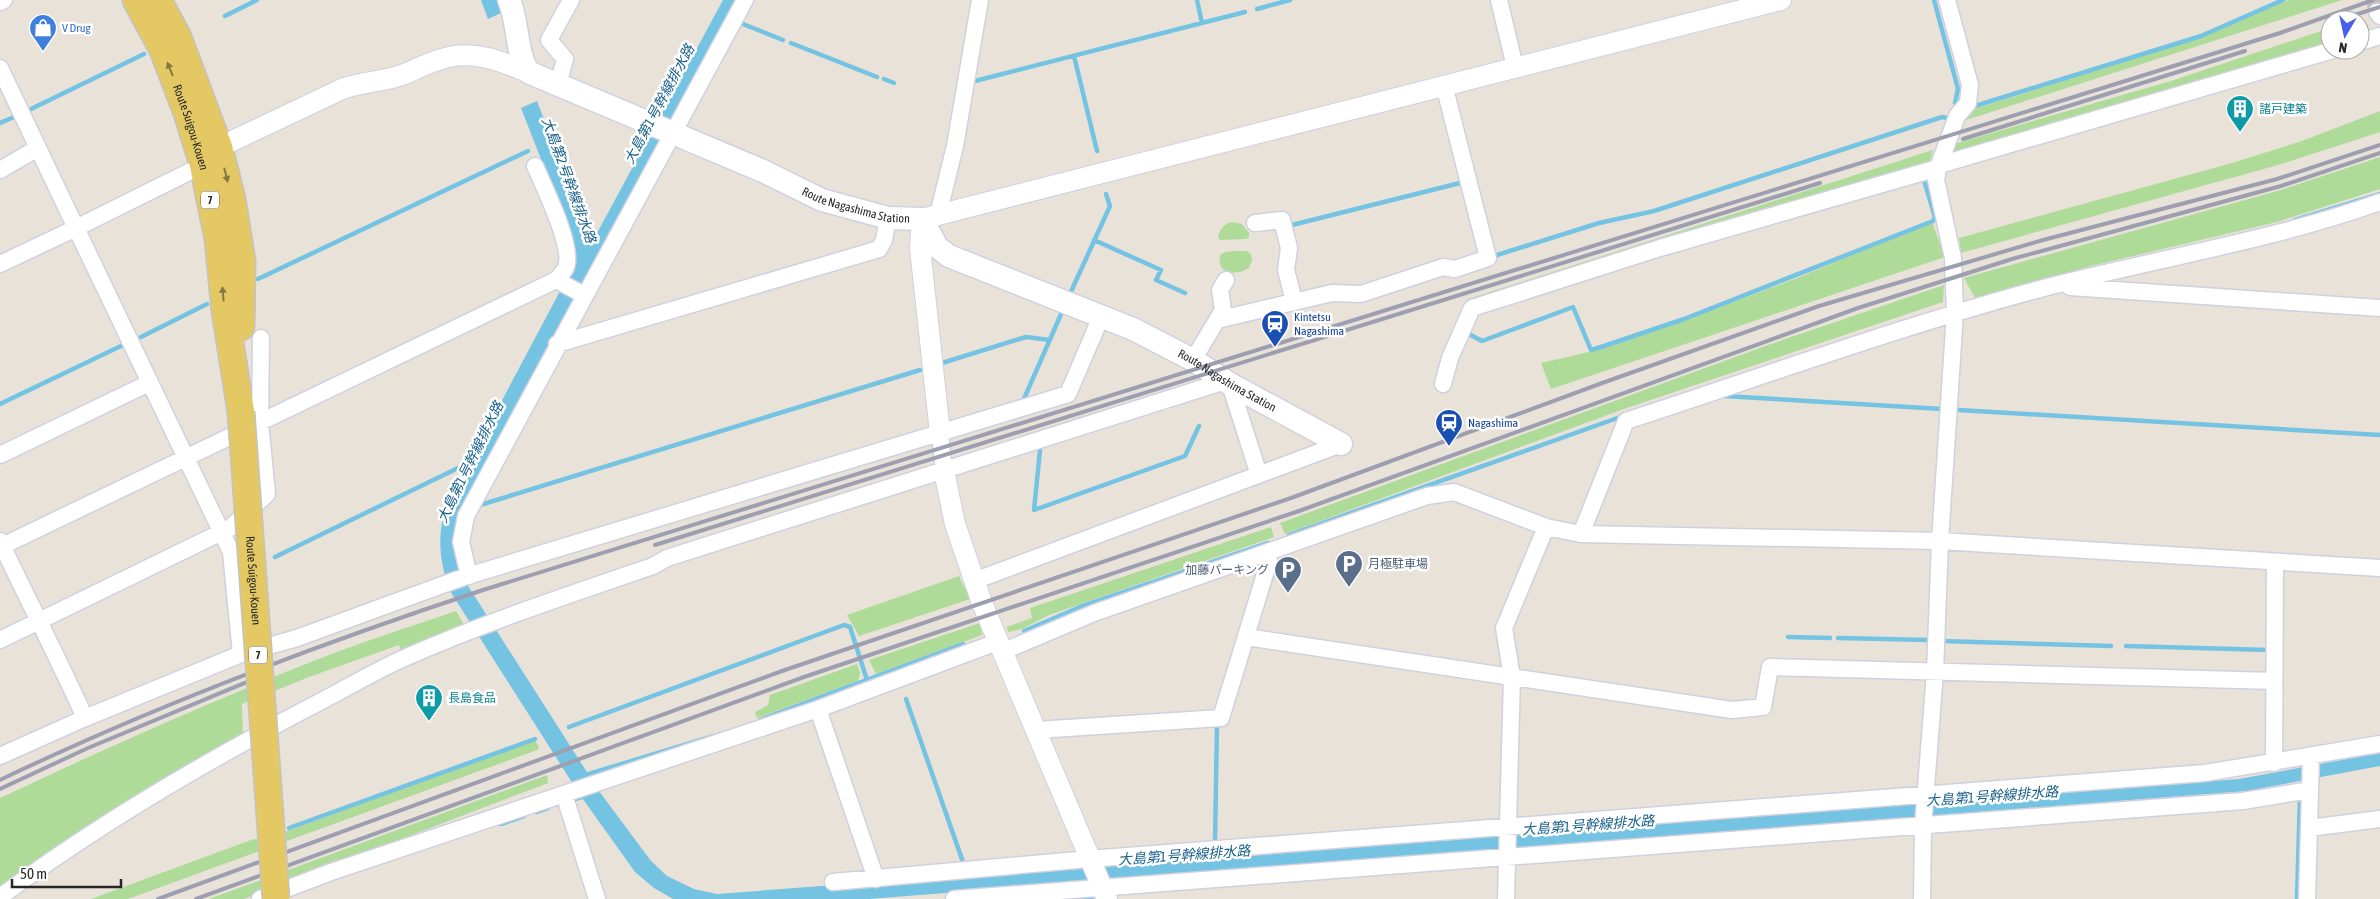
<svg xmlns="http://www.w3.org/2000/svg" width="2380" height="899" viewBox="0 0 2380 899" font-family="'Asap Condensed','Noto Sans JP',sans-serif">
  <rect width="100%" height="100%" fill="#e8e2d9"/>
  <!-- green -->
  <path fill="#afdb99" d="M2288,0H2342L1963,121L1968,111L2202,37Z
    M2330,28V45L1949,156L1954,144L2171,81Z
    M2380,111V132L2278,165L1961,253L1959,238L2232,163L2302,141Z
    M1933,150L1929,165L1469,301L1468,299Z
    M2380,157V189L2277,222L2091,266L1975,298L1964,278L2281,190Z
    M1232,222L1242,224L1249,233V237L1246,239L1220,240L1218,237C1220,229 1224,224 1232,222Z
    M1932,222L1945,257L1551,389L1541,363L1602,349L1685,320L1797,278Z
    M1235,251H1246L1251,254L1252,260L1249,268C1236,276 1216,275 1220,255L1225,252Z
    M1944,285L1943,302L1621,410L1285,534L1280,523L1768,345Z
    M1271,527L1274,537L1049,615L1022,629L1008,632L1007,627L1032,618L1030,608Z
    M959,576L970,599L859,636L847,615Z
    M456,611L466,628L403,656L399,645L309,677L242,704L243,737L0,895V798C104,749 209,702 316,660C362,642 409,627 456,611Z
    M980,623L982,635L876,674L869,660Z
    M857,664L860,673L858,681L757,718L755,712L768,705L770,695Z
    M535,740L539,747L537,750L128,899H91L251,840L287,831Z
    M547,775L548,783L244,899H209Z"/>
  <!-- water -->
  <path fill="#74c3e3" d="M481,0H499L503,12L488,19Z
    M723,0H736L460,517L461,575L599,791L651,861L667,876L694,889L717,894L1111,864L1118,866L2239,779L2380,753V766L2246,791L1118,879L1107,877L1087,882L1094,899H1079L1072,883L869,899H673L654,888L635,872L580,795L450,591C439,560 436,534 448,502L567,278L574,257L573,241L521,108L537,101L589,236L591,237L596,235Z"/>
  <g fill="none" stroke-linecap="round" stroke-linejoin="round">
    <!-- stream -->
    <path stroke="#74c3e3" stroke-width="4.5" d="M1197,0L1202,23
      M1934,0L1958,89L1955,103
      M1257,9L1290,0
      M225,16L257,0
      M743,24L783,40
      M791,43L877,77
      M1074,56L1097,151
      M884,79L894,83
      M975,81L1245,12
      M1975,106L2201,36L2283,0
      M29,110L144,54
      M0,123L14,117
      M2295,220L2380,194
      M1292,225L1460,183
      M1094,240L1161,270L1156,280L1185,293
      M1494,256L1599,223L1654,211L1942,117L1947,118
      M258,279L528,151
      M1069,296L1110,206L1106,194
      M1467,333L1482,341L1573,307L1591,350L1601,347L1684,319L1933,221L1935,217L1924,180
      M141,337L207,304
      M942,363L1026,337L1050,340
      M1724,396L1942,409
      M1023,401L1062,312
      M0,404L121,346
      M1959,410L2380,435
      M1040,450L1034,510L1185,456L1199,426
      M480,505L920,370
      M1289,535L1623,416
      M275,557L458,468
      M1024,631L1080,607L1268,543
      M1788,637L1830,638
      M1838,638L1928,640
      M1941,641L2111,646
      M2126,646L2269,650
      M906,699L964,865
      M760,720L963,644
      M569,727L844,625L850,627L867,680
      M582,776L714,736
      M575,799L585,796
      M537,812L548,808
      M501,824L524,816
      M289,828L535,739
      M1215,842L1217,724
      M2297,899L2300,795"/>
    <!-- minor-tunnel -->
    <path stroke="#c1bdb5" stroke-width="16" stroke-dasharray="16 8" stroke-linecap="butt" d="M2374,0L2377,12"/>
    <defs>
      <path id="minor" d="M1499,0L1515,67
        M0,2L4,0
        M2377,12L2380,16
        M2360,42L2380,36
        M0,68L76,228L0,264
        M558,85L565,59L549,40L571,0
        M1939,165L2333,50
        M0,170L38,148
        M938,215L955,146L980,0
        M1255,223L1282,220L1289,248L1286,270L1294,301
        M556,280L584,295
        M2070,287L2380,308
        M1217,320L1332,293L1361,294L1443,267L1455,269L1488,258L1444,85
        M557,344L879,249L884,240L888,218
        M1193,360L1223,310L1220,290L1226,280
        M1230,384L1259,475
        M1443,384L1450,358L1472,308L1660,248L1938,168
        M940,433L944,471
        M0,455L149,383
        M1581,534L1626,421C1767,375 1907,324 2051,286C2161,258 2273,240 2380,202
        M0,541C28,600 58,658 85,718
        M0,547L556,280C560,276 564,272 566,267C574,247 544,187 535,166
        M469,576L461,542L466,516L745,0
        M974,581L1341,444
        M1246,637L1732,710L1763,707L1770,667L2274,681
        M0,640L230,528L267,494L260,422L261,338
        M1004,651L1094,613L1427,496L1454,492L1546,527L1581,534L1940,541L2380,568
        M241,654L297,638L464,577L1068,394L1101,317
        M818,709L876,879
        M1036,730L1221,718L1269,561L1268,553
        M0,756L85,718L241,654L231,552L76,228L203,165
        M2274,763L2275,562
        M564,794L597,899
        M2309,828L2380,819
        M833,882L1089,859L2205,773L2380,744
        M0,897C97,825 201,764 308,708C340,692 369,674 402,659C484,623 568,595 653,566L667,558L1225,381
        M260,899L331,872L818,709L997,642
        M954,899L2243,801L2310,790
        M1506,899L1512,677L1504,628L1546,527
        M1922,899L1923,826L1935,672L1940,541L1955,313L1953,258L1936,180L1938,168L1957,116L1968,103L1970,85L1947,0
        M2307,899L2311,757"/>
      <path id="tertiary" d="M207,153L342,89C361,82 382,82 402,75C417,69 433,60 449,57C477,51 502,62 528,72
        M940,433L920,248L922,219L1781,0
        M944,471L955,524L982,603L1107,899"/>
      <g id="secondary">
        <path id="s1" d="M509,0C519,24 515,49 528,72L763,171L822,200L888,218L922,219L937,247L949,256L1133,329L1193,360L1230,384L1341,444"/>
      </g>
      <g id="primary">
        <path id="s2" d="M136,0L163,50L187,113L203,165L218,239L225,311L241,412"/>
        <path d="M158,0L178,37L219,147L232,199L242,261L241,327"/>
      </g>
    </defs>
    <!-- minor casing -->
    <use href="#minor" stroke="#cfd1df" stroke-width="19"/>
    <!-- tertiary casing -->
    <use href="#tertiary" stroke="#cfd1df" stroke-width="22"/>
    <!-- secondary casing -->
    <use href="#secondary" stroke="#cfd1df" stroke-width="25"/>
    <!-- primary casing -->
    <use href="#primary" stroke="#c3c3c3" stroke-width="29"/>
    <!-- minor -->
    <use href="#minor" stroke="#fff" stroke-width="16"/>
    <!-- tertiary -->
    <use href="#tertiary" stroke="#fff" stroke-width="20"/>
    <!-- secondary -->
    <use href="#secondary" stroke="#fff" stroke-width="22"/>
    <!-- primary -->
    <use href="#primary" stroke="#e4c863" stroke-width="26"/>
    <!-- rail -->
    <path stroke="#9d9fb0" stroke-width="4" d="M2339,20L2380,7
      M1963,139L2245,51
      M655,545L1820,183
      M0,780C156,705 319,644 483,590L2280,33L2373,0
      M0,789L88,748L259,677
      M158,899L782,671L1291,498L1605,382L1819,306L2043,240L2277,179L2380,145
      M196,899L804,677L1299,511L1858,308L2012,259L2281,186L2380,153"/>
    <defs>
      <g id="primary-bridge">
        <path id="s3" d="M241,412L276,899"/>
      </g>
    </defs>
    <!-- primary-bridge casing -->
    <use href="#primary-bridge" stroke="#c3c3c3" stroke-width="29" stroke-linecap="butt"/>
    <!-- primary-bridge -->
    <use href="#primary-bridge" stroke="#e4c863" stroke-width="26"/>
  </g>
  <!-- one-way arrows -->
  <defs><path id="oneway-solid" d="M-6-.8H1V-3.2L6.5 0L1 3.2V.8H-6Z" transform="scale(1.25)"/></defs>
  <g fill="#867845">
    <use href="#oneway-solid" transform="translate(170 69) rotate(-112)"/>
    <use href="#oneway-solid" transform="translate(226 175) rotate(76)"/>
    <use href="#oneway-solid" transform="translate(223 294) rotate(-95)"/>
  </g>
  <!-- icons -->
  <defs>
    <symbol id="shop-pin" viewBox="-11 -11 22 30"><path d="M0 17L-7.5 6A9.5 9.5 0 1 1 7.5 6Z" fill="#3f7fe0" stroke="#fff"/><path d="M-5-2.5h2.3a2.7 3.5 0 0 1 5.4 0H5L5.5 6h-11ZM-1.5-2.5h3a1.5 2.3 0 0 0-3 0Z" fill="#fff"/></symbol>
    <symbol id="building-pin" viewBox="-11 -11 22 30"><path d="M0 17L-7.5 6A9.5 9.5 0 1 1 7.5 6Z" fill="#0f9aa8" stroke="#fff"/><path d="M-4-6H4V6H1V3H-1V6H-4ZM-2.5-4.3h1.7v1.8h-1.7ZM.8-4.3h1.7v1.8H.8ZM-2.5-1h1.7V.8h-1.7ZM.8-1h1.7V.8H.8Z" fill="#fff"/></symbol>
    <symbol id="station-pin" viewBox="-11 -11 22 30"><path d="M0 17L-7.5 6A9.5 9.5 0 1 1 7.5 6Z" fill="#1a4fb4" stroke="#fff"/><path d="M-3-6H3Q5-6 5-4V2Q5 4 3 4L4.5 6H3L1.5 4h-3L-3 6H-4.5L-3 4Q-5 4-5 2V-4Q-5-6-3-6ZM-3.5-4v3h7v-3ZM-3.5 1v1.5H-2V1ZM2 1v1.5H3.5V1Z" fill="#fff"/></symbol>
    <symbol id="parking-pin" viewBox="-11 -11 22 30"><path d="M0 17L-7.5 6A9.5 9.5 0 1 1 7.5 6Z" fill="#5c6f8a" stroke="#fff"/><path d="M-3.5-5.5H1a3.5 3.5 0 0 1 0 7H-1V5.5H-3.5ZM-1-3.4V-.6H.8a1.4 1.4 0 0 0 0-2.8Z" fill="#fff"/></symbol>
  </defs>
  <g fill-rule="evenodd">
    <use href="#shop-pin" x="27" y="12" width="32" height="43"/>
    <use href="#building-pin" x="2224" y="93" width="32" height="43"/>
    <use href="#station-pin" x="1259" y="308" width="32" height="43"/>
    <use href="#station-pin" x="1433" y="407" width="32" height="43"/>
    <use href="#parking-pin" x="1333" y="548" width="32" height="43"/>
    <use href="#parking-pin" x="1272" y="554" width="32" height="43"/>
    <use href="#building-pin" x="413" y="682" width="32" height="43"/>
  </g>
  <g text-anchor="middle" stroke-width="5" stroke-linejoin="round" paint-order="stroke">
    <!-- shield labels -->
    <g fill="#fff" stroke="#686868" stroke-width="1">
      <rect x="201" y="191.5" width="18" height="17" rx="4"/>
      <rect x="249" y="646.5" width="18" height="17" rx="4"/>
    </g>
    <g font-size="11" font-weight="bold" fill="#272727">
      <text x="210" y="204">7</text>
      <text x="258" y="659">7</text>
    </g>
    <!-- shop labels -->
    <g font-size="12" fill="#366cbe" stroke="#fff" text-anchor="start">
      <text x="62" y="32">V Drug</text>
    </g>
    <!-- culture labels -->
    <g font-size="12" fill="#0d838f" stroke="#fff" text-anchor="start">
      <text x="2259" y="113">諸戸建築</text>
      <text x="448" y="702">長島食品</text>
    </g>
    <!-- street labels -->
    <g font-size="12" fill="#272727" stroke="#fff">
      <text dy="4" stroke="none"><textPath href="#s2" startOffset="139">Route Suigou-Kouen</textPath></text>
      <text dy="4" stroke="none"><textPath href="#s1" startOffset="430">Route Nagashima Station</textPath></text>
      <text dy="4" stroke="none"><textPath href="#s1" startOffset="850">Route Nagashima Station</textPath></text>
      <text dy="4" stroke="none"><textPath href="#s3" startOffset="169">Route Suigou-Kouen</textPath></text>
    </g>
    <!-- transit labels -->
    <g font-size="12" fill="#164399" stroke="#fff" text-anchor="start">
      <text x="1294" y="321">Kintetsu<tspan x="1294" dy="14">Nagashima</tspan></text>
      <text x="1468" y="427">Nagashima</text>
    </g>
    <!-- service labels -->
    <g font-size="12" fill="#4e5e75" stroke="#fff" text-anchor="start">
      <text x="1368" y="568">月極駐車場</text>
      <text x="1269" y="574" text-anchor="end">加藤パーキング</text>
    </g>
    <!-- water labels -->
    <g font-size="14" font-style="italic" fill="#18608a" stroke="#fff">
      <text transform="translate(659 104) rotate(-62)" y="5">大島第1号幹線排水路</text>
      <text transform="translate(569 180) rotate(70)" y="5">大島第2号幹線排水路</text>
      <text transform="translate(470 462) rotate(-64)" y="5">大島第1号幹線排水路</text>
      <text transform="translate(1992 796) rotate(-4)" y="5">大島第1号幹線排水路</text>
      <text transform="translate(1588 825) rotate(-4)" y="5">大島第1号幹線排水路</text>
      <text transform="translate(1184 855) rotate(-4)" y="5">大島第1号幹線排水路</text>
    </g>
  </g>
  <!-- north arrow -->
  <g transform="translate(2345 35) rotate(189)"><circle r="24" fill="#ffffff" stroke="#a9a9a9"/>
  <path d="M0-4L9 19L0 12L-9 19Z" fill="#4560ea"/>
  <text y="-8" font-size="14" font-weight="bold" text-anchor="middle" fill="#272727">N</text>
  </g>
  <!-- scale -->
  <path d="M12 879v8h109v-8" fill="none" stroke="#272727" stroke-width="2.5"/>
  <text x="20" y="879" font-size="15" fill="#272727" stroke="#ffffff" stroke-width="4" paint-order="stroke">50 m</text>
</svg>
